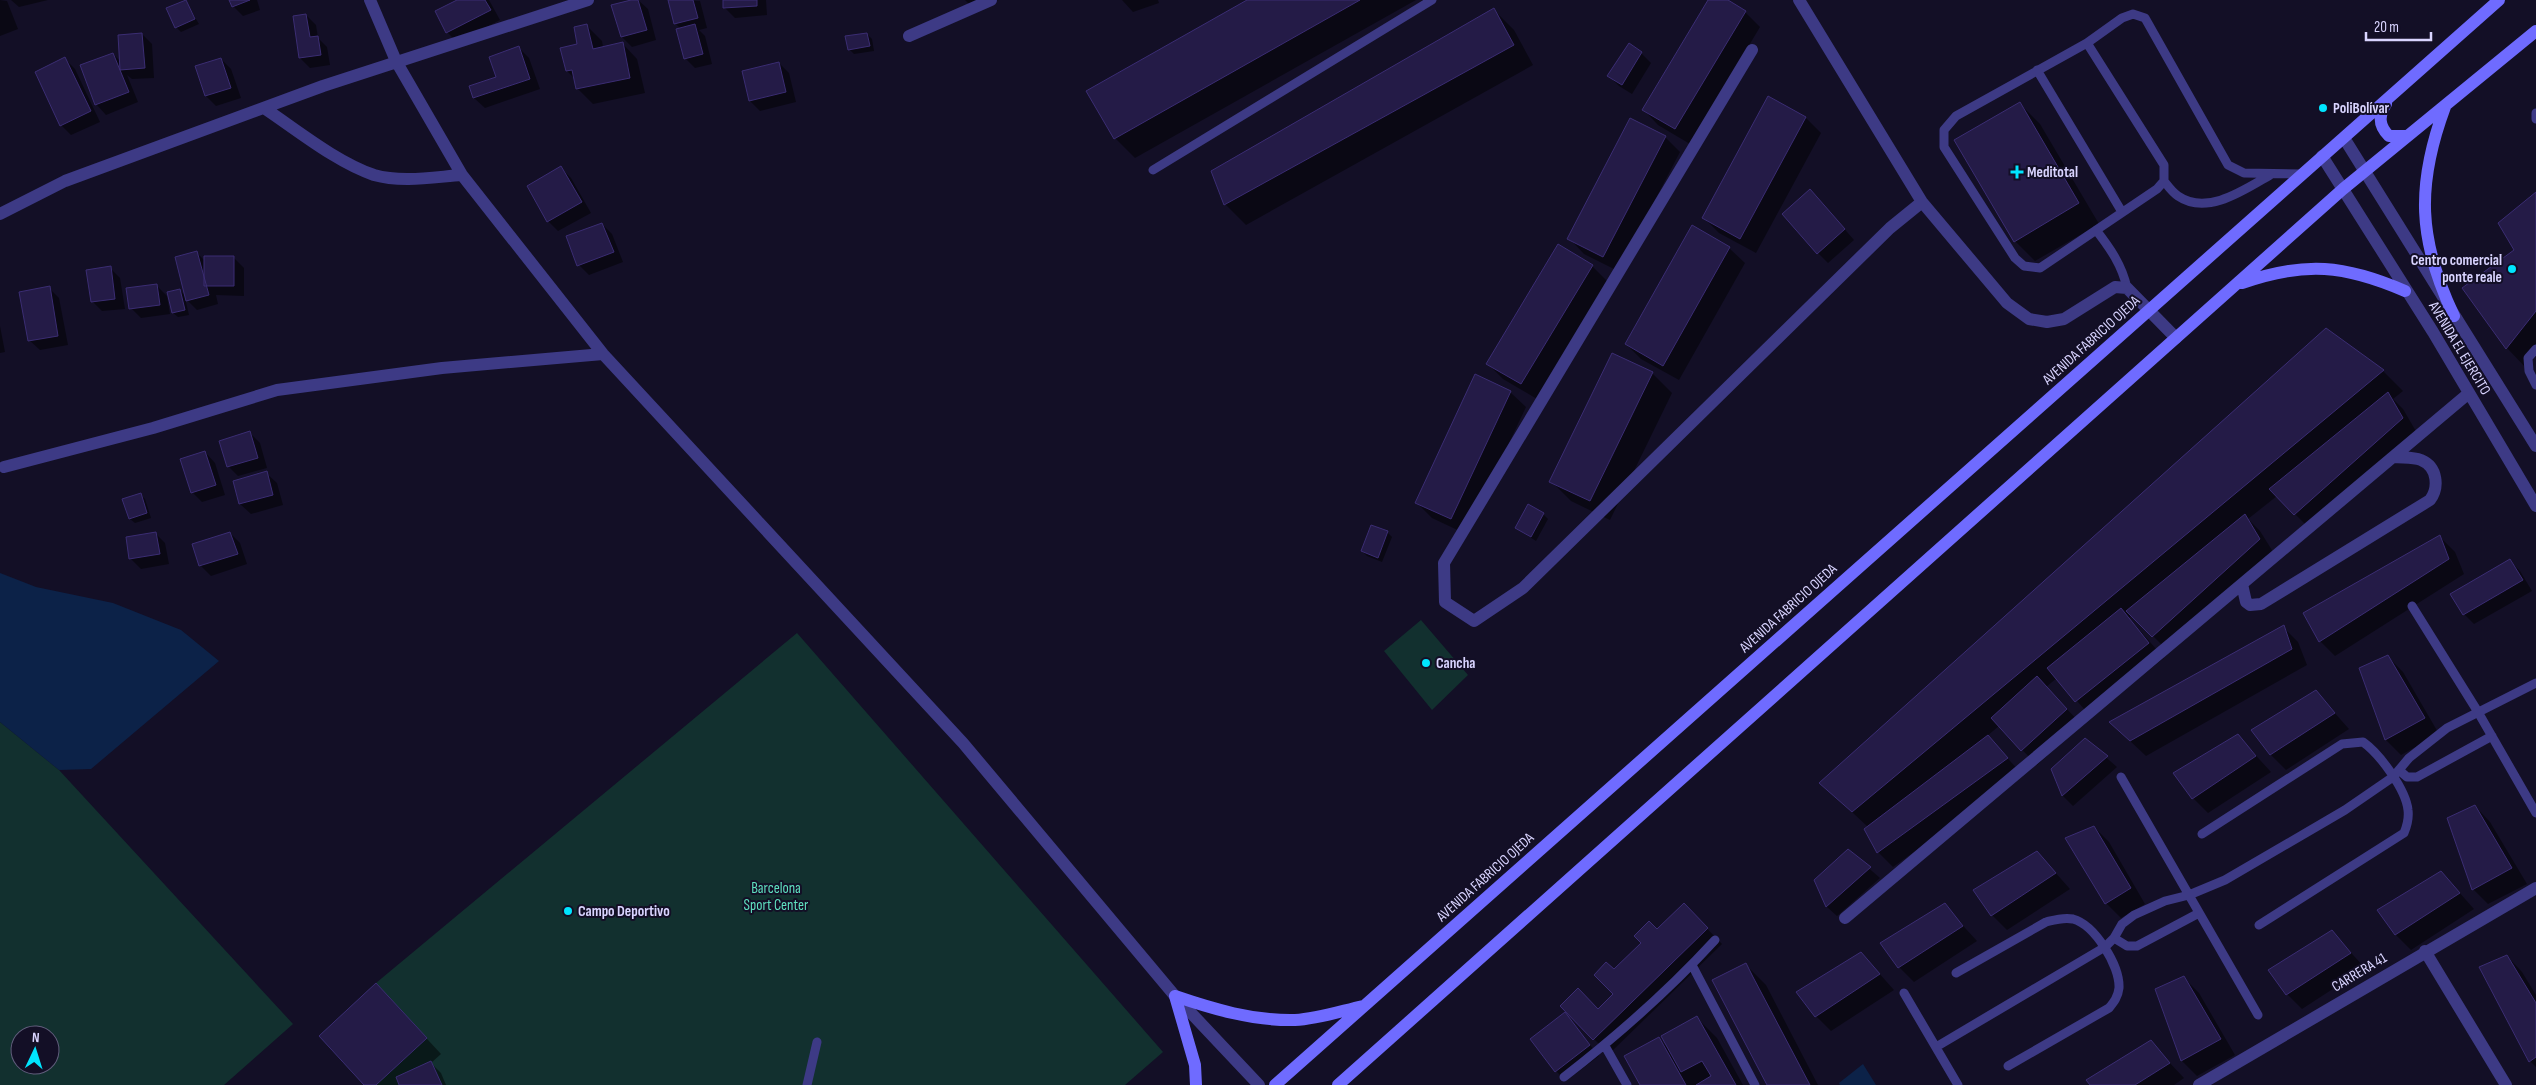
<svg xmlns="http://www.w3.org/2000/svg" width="2536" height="1085" viewBox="0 0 2536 1085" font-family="'Sofia Sans Condensed',sans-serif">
  <rect width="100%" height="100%" fill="#130f26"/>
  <!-- green -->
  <path fill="#12302f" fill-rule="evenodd" d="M1421,620L1468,675L1432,710L1384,651Z
    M797,633L1163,1052L1125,1085H364L319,1036L376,983Z
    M0,722L59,770L293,1024L224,1085H0ZM20,1035H50V1065H20Z"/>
  <!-- water -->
  <path fill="#0c2248" d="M0,573L36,587L113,603L181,630L219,661L91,769L59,770L0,722Z
    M1863,1064L1876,1085H1840L1839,1083Z"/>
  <!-- shadow -->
  <path fill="#0007" d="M0,0L7,1L18,29L0,36Z
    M11,0H48L19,7Z
    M231,0H257L260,10L243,16L233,6Z
    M460,0H489L500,20L457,42L447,32Z
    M638,0L648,9L656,40L632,47L622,37L613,6Z
    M669,0L700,1L707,28L699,30L705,36L712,64L695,68L685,58L681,29L675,23Z
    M724,0H766L767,15L735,18L725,8Z
    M965,0H999L971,6Z
    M1122,0H1158L1159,3L1133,12Z
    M1249,0H1416L1135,158L1115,138Z
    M1709,0H1725L1745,12L1760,27L1690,144L1658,125L1643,109Z
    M185,1L199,24L181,32L176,27Z
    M1494,10L1514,30L1533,65L1246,225L1225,204L1213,171Z
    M306,15L316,25L318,38L327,47L330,65L310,68L300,58Z
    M587,26L602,41L603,47L622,43L637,59L645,93L593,104L578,89L575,79L567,71Z
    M142,34L152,44L154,78L132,79L127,75L138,102L106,115L96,104L113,54L121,62Z
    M867,34L872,39L874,51L854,54L849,49Z
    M519,48L529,58L540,89L485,108L474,98L471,86L498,77Z
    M1641,53L1651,63L1632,94L1619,86L1609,76Z
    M65,59L75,69L100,122L71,135L61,125Z
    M221,59L231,69L241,98L216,106L206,96Z
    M779,63L789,73L796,102L760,111L750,101Z
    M1769,98L1806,118L1821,133L1756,253L1719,233L1704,218Z
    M2020,104L2040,124L2099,224L2035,261L2015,241Z
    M1665,137L1680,152L1618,271L1584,254L1569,238Z
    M561,168L571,178L591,213L558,231L548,221L529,187Z
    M2536,194V356L2526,368L2507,348L2464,288L2516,250Z
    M1820,201L1854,240L1828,263L1818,253Z
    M602,224L612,234L623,262L589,275L579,265Z
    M1729,248L1745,263L1679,380L1641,359L1626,344Z
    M197,253L205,261L234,258L244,268V296L216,295L218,304L197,310L185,298L189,315L178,317L173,313L180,290L186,297Z
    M1592,266L1607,281L1537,399L1503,379L1488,364Z
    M110,268L120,278L125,309L102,311L92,301Z
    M157,286L167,296L170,314L141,318L131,308Z
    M49,288L59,298L68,345L40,350L29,340Z
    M0,326L5,352L0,353Z
    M2326,329L2383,371L2403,391L2393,399L2403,409L2417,433L2310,529L2277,496L2248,519L2260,531L2275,555L2168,651L2132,615L2129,618L2164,658L2091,717L2057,678L2046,687L2082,725L2037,765L1999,726L1987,736L2022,774L1893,867L1878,852L1868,827L1821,783Z
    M1652,373L1672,393L1610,520L1571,501L1551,481Z
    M1476,376L1510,392L1526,407L1466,534L1432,518L1416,502Z
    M250,433L260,443L267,468L238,476L228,466Z
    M205,452L215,463L225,495L202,502L192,492Z
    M266,473L277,483L283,505L251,514L240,504Z
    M140,494L145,499L151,518L135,523L130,519L124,500Z
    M1543,514L1548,519L1536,541L1516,528Z
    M1387,532L1392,537L1382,562L1367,556L1362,551Z
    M155,533L165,543L169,564L141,569L131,559Z
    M230,533L240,543L247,564L211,576L201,566L194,545Z
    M2440,537L2455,552L2464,574L2335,656L2320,641Z
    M2510,561L2520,571L2532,591L2474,624L2464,614L2452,594Z
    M2283,627L2298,642L2307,665L2146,756L2111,723Z
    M2388,657L2403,672L2439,734L2401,755L2386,740L2361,668Z
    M2316,692L2349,729L2286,770L2271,755L2253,731Z
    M2238,736L2271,772L2208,813L2193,798Z
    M2085,739L2117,767L2073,806L2063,796L2052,769Z
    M2475,806L2490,822L2527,884L2488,904L2473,889Z
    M2094,827L2109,842L2145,904L2121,918L2106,903Z
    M1848,850L1880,878L1837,916L1827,907L1816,880Z
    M2037,852L2070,889L2007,930L1992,915Z
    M2441,872L2474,909L2411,950L2396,935L2379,911Z
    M1684,905L1722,944L1609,1054L1561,1006L1598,1010L1615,994L1614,971Z
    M1944,905L1977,941L1914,982L1899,967Z
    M2332,932L2365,968L2302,1009L2287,994Z
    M1861,953L1894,990L1831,1031L1816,1016Z
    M2507,956L2522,972L2536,995V1067L2530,1061Z
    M1746,965L1766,985L1818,1085H1768Z
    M2184,978L2199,993L2235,1055L2197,1076L2182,1061L2157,989Z
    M391,1000L441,1054L431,1063L441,1073L446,1085H366Z
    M1565,1014L1599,1056L1566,1081L1556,1071Z
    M1697,1018L1717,1038L1743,1085H1641L1659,1039L1669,1049Z
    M2150,1042L2184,1078L2174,1085H2092Z"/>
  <!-- building -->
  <path fill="#241b47" stroke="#3b2d73" d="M186,0L195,19L175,28L166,8Z
    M229,0H250L232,7Z
    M457,0H485L491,10L446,33L435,11Z
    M631,0H638L647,30L621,37L611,5Z
    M668,0H693L698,18L674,24Z
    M723,0H757V6L723,8Z
    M1247,0H1360L1114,139L1086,91Z
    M1708,0H1728L1746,11L1675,129L1642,110Z
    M1494,8L1514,45L1224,205L1211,171Z
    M306,14L310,37L318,36L321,55L299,58L293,16Z
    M587,24L593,49L623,42L630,78L576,89L572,70L566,71L560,48L577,44L574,27Z
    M695,24L703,54L684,59L676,29Z
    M142,33L145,68L120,70L118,35Z
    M867,33L870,46L848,50L845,36Z
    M1629,43L1642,52L1622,85L1607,76Z
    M519,46L530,79L473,98L469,86L496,77L489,57Z
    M113,53L129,92L95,105L80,65Z
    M65,57L91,111L60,126L35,72Z
    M221,58L231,88L205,96L195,66Z
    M779,62L786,92L749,101L742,71Z
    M1768,96L1806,117L1740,239L1702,218Z
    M2020,102L2079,203L2014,242L1954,140Z
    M1630,118L1666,136L1603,257L1567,239Z
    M561,166L582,202L547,222L527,186Z
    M1810,189L1845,229L1817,254L1782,214Z
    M2536,192V311L2506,349L2462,288L2514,250L2498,223Z
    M602,223L614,252L577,266L566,236Z
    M1692,225L1730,247L1663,366L1625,344Z
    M1558,244L1593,265L1521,384L1486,364Z
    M197,251L209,295L186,301L175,257Z
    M204,256H234V286H204Z
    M111,266L115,299L91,302L86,270Z
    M157,284L160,305L129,309L126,288Z
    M50,286L58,336L28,341L19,292Z
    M180,289L185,310L172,313L167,292Z
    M2326,328L2384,370L1852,812L1819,783Z
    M1612,353L1653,372L1590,501L1549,482Z
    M1475,374L1511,391L1451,519L1415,503Z
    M2388,392L2403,418L2294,515L2269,489Z
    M250,431L258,458L227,467L219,441Z
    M205,451L216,485L191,493L180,459Z
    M267,471L273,495L239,504L233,481Z
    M141,493L147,513L129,519L122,499Z
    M1528,504L1544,513L1531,537L1515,528Z
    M2245,514L2260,539L2152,637L2126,611Z
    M1371,525L1388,531L1378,558L1361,551Z
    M156,532L160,554L129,559L126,537Z
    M230,532L238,554L199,566L192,544Z
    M2440,535L2449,559L2319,642L2303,613Z
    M2510,559L2523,580L2463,615L2450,594Z
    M2121,608L2149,643L2075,702L2047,668Z
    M2284,625L2292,649L2130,741L2109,722Z
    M2388,655L2425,718L2385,740L2359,668Z
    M2037,676L2067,709L2021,751L1991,718Z
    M2316,690L2335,713L2270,755L2251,730Z
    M2238,734L2256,756L2192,799L2173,773Z
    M1988,735L2008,758L1877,853L1864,829Z
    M2085,738L2108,756L2062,796L2051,769Z
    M2475,805L2512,868L2472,890L2447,818Z
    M2094,826L2131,888L2105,904L2065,838Z
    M1848,849L1871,867L1826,907L1814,880Z
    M2037,851L2056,873L1991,916L1973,890Z
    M2441,871L2460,893L2395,935L2377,910Z
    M1684,903L1708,928L1593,1040L1560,1006L1578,988L1598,1009L1613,994L1594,975L1606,962L1614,969L1641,943L1634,936L1649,921L1657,929Z
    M1945,903L1963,926L1898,968L1880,943Z
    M2332,930L2351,953L2286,995L2268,970Z
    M1861,952L1880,974L1815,1017L1796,992Z
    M2507,955L2536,1003V1057L2529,1062L2479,967Z
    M1746,963L1753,977L1810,1085H1767L1712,980Z
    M2184,976L2221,1039L2181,1061L2155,989Z
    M376,983L427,1038L376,1085H364L319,1036Z
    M1565,1012L1590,1045L1555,1072L1530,1039Z
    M1697,1016L1736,1085H1696L1711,1076L1702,1061L1681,1072L1661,1036Z
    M1659,1037L1686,1085H1640L1624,1056Z
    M2151,1040L2170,1063L2135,1085H2090L2086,1080Z
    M431,1061L442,1085H399L396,1077Z"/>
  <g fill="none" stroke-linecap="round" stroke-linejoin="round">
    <!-- lane -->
    <path stroke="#3d3a85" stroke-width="9" d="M2087,43L2164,165V181L2157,189L2040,268L2024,266L2015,258L1944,147V130L1956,116L2087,43L2122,18L2133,14L2145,18L2228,165L2244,173L2302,174
      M2037,70L2122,212
      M2536,113V119
      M1153,170L1432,0
      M2164,181C2168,186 2172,192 2178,196C2207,216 2244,190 2270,175
      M2096,230C2110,248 2122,265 2127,288
      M2536,349L2528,358L2529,371L2536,385
      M2412,606L2478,712L2536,813
      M2400,771L2407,777H2417L2492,736
      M2121,777L2258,1015
      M2202,834L2342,744L2363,742C2380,754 2406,790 2408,810C2409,818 2407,826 2404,833L2259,925
      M2114,938L2127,946H2137L2199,913
      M1692,965L1755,1085
      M1956,973L2046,922C2054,920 2063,917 2073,919C2095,925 2120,966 2119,988C2118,997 2114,1002 2109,1008L2008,1066
      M1904,993L1958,1085
      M1605,1046L1627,1085
      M1936,1047L2105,947L2114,938L2122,924L2134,915L2165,901L2189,895L2225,880L2345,810L2393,777L2409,758L2447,728L2536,683
      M1564,1077C1617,1036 1669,990 1715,940
      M807,1085L817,1042"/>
    <!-- street -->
    <path stroke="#3d3a85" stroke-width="12" d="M370,0L396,61L462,175L603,354L963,743L1175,996L1259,1085
      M1799,0L1922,202L2007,303L2029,319L2047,322L2064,319L2115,287L2127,288L2176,338
      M909,36L991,0
      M1752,50L1444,563L1445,602L1474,621L1523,588L1890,228L1922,202
      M264,108C297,130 336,162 374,175C402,183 434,177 462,175
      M2344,138L2536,446
      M2322,156L2433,332L2536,506
      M0,214L65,181L323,86L588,0
      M4,467L153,428L277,390L442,368L603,354
      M2242,584L2246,602L2250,605L2261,604L2430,500C2439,488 2438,467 2421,460C2413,457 2403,458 2394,457
      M1845,918L2469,393
      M2425,951L2506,1085
      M2199,1085L2536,888"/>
    <!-- secondary -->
    <path stroke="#6f6bff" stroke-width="12" d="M2386,104C2378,116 2379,126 2389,136H2408
      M2445,107C2416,185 2418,240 2454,316
      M2242,283C2305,261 2345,265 2405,291
      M1175,996C1213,1009 1253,1021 1295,1020C1317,1019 1341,1011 1363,1006
      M1175,996L1195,1065L1196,1085
      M1275,1085L2499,0
      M1338,1085L2343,189L2536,31"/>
  </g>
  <!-- markers -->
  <g fill="#00e5ff" stroke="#130f26" stroke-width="2">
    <circle cx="2323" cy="108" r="5"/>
    <path d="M2014.5 164.5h5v5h5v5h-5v5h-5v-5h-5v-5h5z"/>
    <circle cx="2512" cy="269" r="5"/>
    <circle cx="1426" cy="663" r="5"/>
    <circle cx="568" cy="911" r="5"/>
  </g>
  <g text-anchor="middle" stroke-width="4" stroke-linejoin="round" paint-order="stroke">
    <!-- poi labels -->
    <g font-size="15" font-weight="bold" fill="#d9d4ff" stroke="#130f26" text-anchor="start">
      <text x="2333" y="113">PoliBolívar</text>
      <text x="2027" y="177">Meditotal</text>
      <text x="2502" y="265" text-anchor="end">Centro comercial<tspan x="2502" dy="17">ponte reale</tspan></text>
      <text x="1436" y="668">Cancha</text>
      <text x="578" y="916">Campo Deportivo</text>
    </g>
    <!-- street labels -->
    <g font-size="15" fill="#d9d4ff" stroke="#130f26">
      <text transform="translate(2091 340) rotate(-42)" y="5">AVENIDA FABRICIO OJEDA</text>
      <text transform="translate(2460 348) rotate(59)" y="5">AVENIDA EL EJERCITO</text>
      <text transform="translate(1788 608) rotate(-42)" y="5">AVENIDA FABRICIO OJEDA</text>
      <text transform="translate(1485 877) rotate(-42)" y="5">AVENIDA FABRICIO OJEDA</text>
      <text transform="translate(2359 972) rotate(-31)" y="5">CARRERA 41</text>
    </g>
    <!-- park labels -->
    <g font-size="15" fill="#5fe0c0" stroke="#130f26">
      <text x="776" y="893">Barcelona<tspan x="776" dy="17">Sport Center</tspan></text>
    </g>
  </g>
  <!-- north arrow -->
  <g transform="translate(35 1050) rotate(4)"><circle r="24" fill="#130f26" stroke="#625e7d"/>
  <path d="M0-4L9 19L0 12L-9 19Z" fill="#00e5ff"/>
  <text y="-8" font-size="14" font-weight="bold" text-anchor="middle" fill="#d9d4ff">N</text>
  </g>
  <!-- scale -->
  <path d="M2366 32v8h65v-8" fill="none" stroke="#d9d4ff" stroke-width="2.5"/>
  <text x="2374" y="32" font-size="15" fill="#d9d4ff" stroke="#130f26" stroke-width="4" paint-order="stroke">20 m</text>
</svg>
